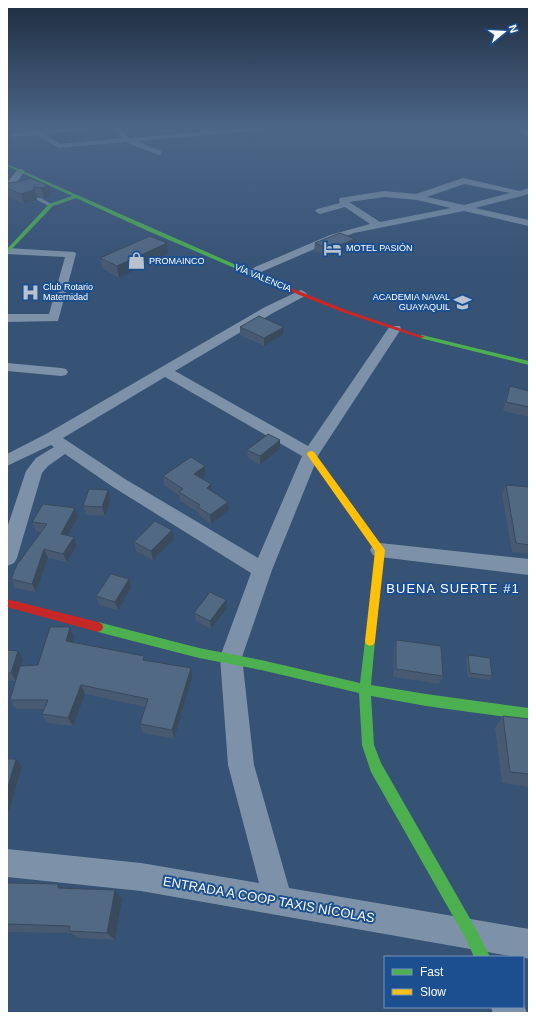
<svg xmlns="http://www.w3.org/2000/svg" width="536" height="1020" viewBox="0 0 536 1020" font-family="Helvetica,sans-serif">
  <rect width="100%" height="100%" fill="#365274"/>
  <g fill="none" stroke-linecap="round" stroke-linejoin="round">
    <!-- lane -->
    <path fill="#7d92a8" fill-rule="evenodd" d="M37,198H41L53,205L49,206L37,200Z"/>
    <!-- street -->
    <path fill="#7d92a8" fill-rule="evenodd" d="M74,128H95L92,130L45,134L60,144L122,138L114,128H120L129,138L247,128H268L265,130L137,141L161,151V155H158L126,142L59,148L36,135L14,137L10,135C18,130 62,129 74,128Z
      M512,128H520L529,131V136Z
      M18,169H21L25,171L10,191L7,192V183Z
      M463,178L520,191L529,188V194L475,208L529,220V226L464,211L354,233L338,239L254,275H246L244,273L246,271L330,235L370,224L345,207L320,214L315,211L317,209L340,203L339,200L340,198L384,191L416,194ZM464,184L510,193L464,205L427,197ZM384,197L417,200L451,208L380,222L349,202Z
      M7,248L75,252L76,254L58,321L7,322V314H49L65,257L7,254Z
      M301,290L305,292L307,294L305,296L273,313L175,371L308,446L390,326H400L401,329L319,454L272,570L242,657L254,765L289,888L529,929V959L523,957H516L141,891L7,877V849L141,863L259,883L228,765L220,657L251,573L113,487L65,454L48,466L42,473L17,558L14,563L7,566V528L26,471L36,458L54,447L51,445L7,466V454L46,434L265,307ZM165,377L302,456L258,558L125,479L63,438Z
      M7,363L61,368L66,369L68,372L66,375L61,376L7,371Z
      M380,543L529,559V575L380,557L373,555L370,550L373,545Z
      M523,1003L527,1013H493L491,1007H523Z"/>
    <!-- fast -->
    <path fill="#4caf50" fill-rule="evenodd" d="M7,164L277,283L272,284L148,231L76,198L53,206L7,254V249L49,204L72,196L7,166Z
      M422,335L529,361V365L420,338L419,337Z
      M98,622L199,648L261,660L360,683L365,641L366,638L370,636L374,638L375,641L371,685L426,694L529,708V720L426,706L371,696L374,745L381,763L476,929L490,957H474L466,939L371,772L362,745L359,693L261,670L199,658L98,632L94,630L93,627L94,624Z"/>
    <!-- slow -->
    <path fill="#ffc107" fill-rule="evenodd" d="M311,451L314,452L385,550L375,641L374,644L370,646L366,644L365,641L375,551L308,456L307,454L308,452Z"/>
    <!-- jam -->
    <path fill="#c62828" fill-rule="evenodd" d="M272,282H276L346,310L425,337L420,338L342,312L272,284Z
      M7,599L98,622L102,624L103,627L102,630L98,632L7,607Z"/>
  </g>
  <!-- wall -->
  <path fill="#475a72" d="M31,178L51,196L44,198L37,196L36,200L24,204L7,196V183L16,182Z
    M315,243L355,246L329,256L314,251Z
    M168,254L119,278L103,269L100,258Z
    M240,327H284L283,335L264,346L240,335Z
    M510,386L529,391V417L503,411L507,395Z
    M280,440V449L260,465L248,458L247,450Z
    M205,466L206,475L201,478L211,484L212,491L229,510L211,524L199,515V513L180,501L179,495L164,485L163,476Z
    M506,485L529,487V554L512,552L502,494Z
    M108,490L111,499L105,516L86,515L83,506Z
    M78,517L68,535L77,546L67,562L48,558L36,592L15,588L11,579L19,562L42,532L36,531L32,522Z
    M174,539L153,560L136,551L134,542Z
    M131,588L118,610L99,605L96,596Z
    M227,608L211,629L196,621L194,613Z
    M74,637L72,642L145,661L192,678L174,739L143,733L140,724L146,707L85,694L73,726L47,723L42,714L44,709H16L10,700L16,681H7V650L18,651L23,659L21,666L38,665Z
    M396,640L443,676L439,684L393,677L394,648Z
    M468,655L492,676L490,680L468,677L466,659Z
    M503,716L529,719V787L502,783L495,728Z
    M7,883L58,884L62,888L122,899L115,940L78,938L71,933L7,932Z"/>
  <!-- shaded-wall -->
  <path fill="#394a5c" d="M49,186L51,196L44,198L41,188Z
    M34,187L37,196L36,200L24,204L21,194Z
    M355,239V246L329,256V249Z
    M167,243L168,254L119,278L117,266Z
    M284,327L283,335L264,346V338Z
    M280,440V449L260,465V456Z
    M205,466L206,475L195,483L194,474Z
    M211,484L212,493L207,488Z
    M108,490L111,499L105,516L102,507Z
    M228,502L229,510L211,524L210,515Z
    M75,508L78,517L64,542L61,534Z
    M172,530L174,539L153,560L151,551Z
    M74,537L77,546L67,562L63,554Z
    M44,549L48,558L36,592L32,584Z
    M129,579L131,588L118,610L115,602Z
    M226,600L227,608L211,629L210,621Z
    M70,627L74,637L70,651L66,641Z
    M18,651L23,659L16,681L11,673Z
    M191,668L192,678L174,739L172,730Z
    M81,685L85,694L73,726L68,718Z
    M16,759L22,766L9,811L7,809V790Z
    M58,884L68,893L58,888Z
    M115,890L122,899L115,940L107,933Z"/>
  <!-- building -->
  <path fill="#526984" stroke="#394a5c" d="M31,178L49,186L41,188L34,187L33,190L21,194L7,188V183L16,182Z
    M340,233L355,239L329,249L315,243Z
    M150,236L167,243L117,266L100,258Z
    M259,316L284,327L264,338L240,327Z
    M510,386L529,391V407L506,402Z
    M268,434L280,440L260,456L247,450Z
    M191,457L205,466L194,474L211,484L207,488L228,502L210,515L198,507L200,505L179,492L183,489L163,476Z
    M506,485L529,487V545L516,543Z
    M89,489L108,490L102,507L83,506Z
    M43,504L75,508L61,534L74,537L63,554L44,549L32,584L11,579L18,562H19L47,524L32,522Z
    M155,521L172,530L151,551L134,542Z
    M111,574L129,579L115,602L96,596Z
    M210,592L226,600L210,621L194,613Z
    M50,627H70L66,641L144,656L143,660L191,668L172,730L140,724L148,699L81,685L68,718L42,714L48,700H10L20,666L38,665Z
    M396,640L441,646L443,676L396,669Z
    M7,650L18,651L11,673H7Z
    M468,655L490,658L492,676L470,673Z
    M503,716L529,719V774L510,772Z
    M7,759H16L7,790Z
    M7,883L58,884V888L115,890L107,933L69,931L70,926L7,924Z"/>
  <!-- sky -->
  <linearGradient id="sky" x2="0" y2="1"><stop stop-color="#1e2d40"/><stop offset="0.47" stop-color="#4c6688"/><stop offset="1" stop-color="#4c6688" stop-opacity="0"/></linearGradient>
  <rect width="536" height="270" fill="url(#sky)"/>
  <!-- icons -->
  <defs>
    <symbol id="hotel-bare" viewBox="-9 -9 18 18"><path d="M-6-4.5h1.5V1H6V5H4.5V3h-9V5H-6ZM-4 0a1.8 1.8 0 1 1 3.6 0ZM.5 0V-2.5h3Q6-2.5 6 0Z" fill="#b9c2ce" stroke="#1b4f8f" stroke-width="2.5" paint-order="stroke"/></symbol>
    <symbol id="shop-bare" viewBox="-9 -9 18 18"><path d="M-5-2.5h2.3a2.7 3.5 0 0 1 5.4 0H5L5.5 6h-11ZM-1.5-2.5h3a1.5 2.3 0 0 0-3 0Z" fill="#b9c2ce" stroke="#1b4f8f" stroke-width="2.5" paint-order="stroke"/></symbol>
    <symbol id="hospital-bare" viewBox="-9 -9 18 18"><path d="M-5-5h3v3.5h4V-5h3V5h-3V1.5h-4V5h-3Z" fill="#b9c2ce" stroke="#1b4f8f" stroke-width="2.5" paint-order="stroke"/></symbol>
    <symbol id="university-bare" viewBox="-9 -9 18 18"><path d="M0-5L7-2L0 1L-7-2ZM-4 1L0 2.5L4 1V4Q0 6-4 4Z" fill="#b9c2ce" stroke="#1b4f8f" stroke-width="2.5" paint-order="stroke"/></symbol>
  </defs>
  <g fill-rule="evenodd">
    <use href="#hotel-bare" x="320" y="236" width="25" height="25"/>
    <use href="#shop-bare" x="124" y="248" width="25" height="25"/>
    <use href="#hospital-bare" x="18" y="280" width="25" height="25"/>
    <use href="#university-bare" x="450" y="290" width="25" height="25"/>
  </g>
  <g text-anchor="middle" stroke-width="4" stroke-linejoin="round" paint-order="stroke">
    <!-- far-poi labels -->
    <g font-size="9" fill="#fff" stroke="#1b4f8f" text-anchor="start">
      <text x="346" y="251">MOTEL PASIÓN</text>
      <text x="149" y="264">PROMAINCO</text>
      <text x="43" y="290">Club Rotario<tspan x="43" dy="10">Maternidad</tspan></text>
      <text x="450" y="300" text-anchor="end">ACADEMIA NAVAL<tspan x="450" dy="10">GUAYAQUIL</tspan></text>
    </g>
    <!-- far-street labels -->
    <g font-size="9" fill="#fff" stroke="#1b4f8f">
      <text transform="translate(263 278) rotate(22)" y="3">VÍA VALENCIA</text>
    </g>
    <!-- quarter labels -->
    <g font-size="13" letter-spacing="1" fill="#fff" stroke="#1b4f8f">
      <text x="453" y="593">BUENA SUERTE #1</text>
    </g>
    <!-- near-street labels -->
    <g font-size="13" fill="#fff" stroke="#1b4f8f">
      <text transform="translate(269 899) rotate(10)" y="5">ENTRADA A COOP TAXIS NÍCOLAS</text>
    </g>
  </g>
  <!-- border -->
  <rect width="536" height="1020" fill="none" stroke="#ffffff" stroke-width="16"/>
  <!-- legend -->
  <rect x="384" y="956" width="140" height="52" fill="#1b4f8f" stroke="#7695bc"/>
  <rect x="392" y="969" width="20" height="6" fill="#4caf50" stroke="#7695bc"/>
  <text x="420" y="976" font-size="12" fill="#ffffff">Fast</text>
  <rect x="392" y="989" width="20" height="6" fill="#ffc107" stroke="#7695bc"/>
  <text x="420" y="996" font-size="12" fill="#ffffff">Slow</text>
  <!-- north arrow -->
  <g transform="translate(504 32) rotate(72)" stroke="#1b4f8f" stroke-width="3" paint-order="stroke">
  <path d="M0-3L7 15L0 10L-7 15Z" fill="#ffffff"/>
  <text y="-6" font-size="11" font-weight="bold" text-anchor="middle" fill="#ffffff">N</text>
  </g>
</svg>
